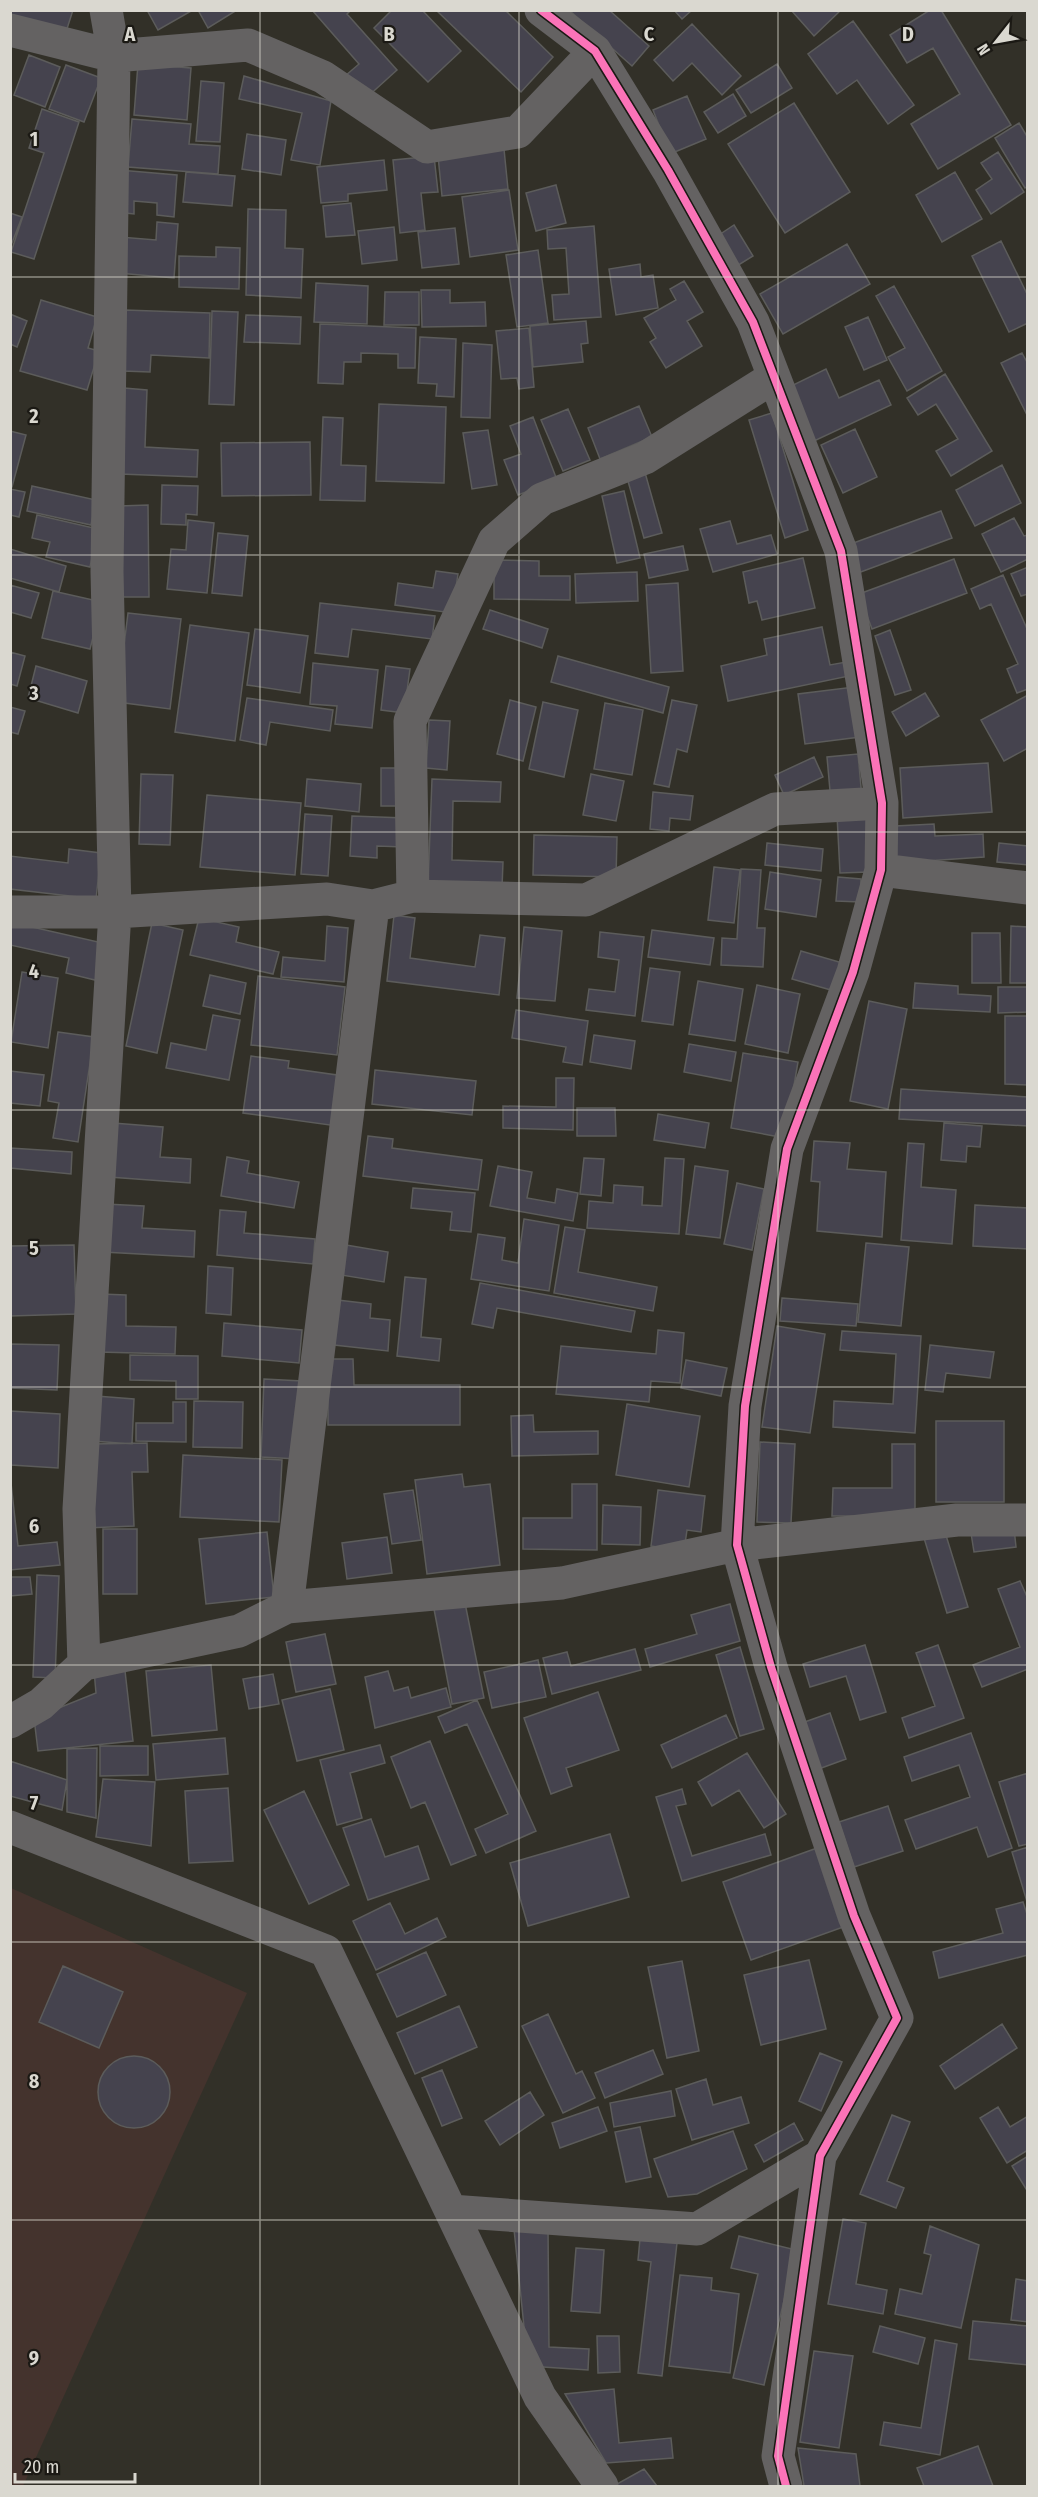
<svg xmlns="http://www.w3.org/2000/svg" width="1038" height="2497" viewBox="0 0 1038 2497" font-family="'Fira Sans Condensed',sans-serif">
  <rect width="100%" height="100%" fill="#323028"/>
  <!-- industrial -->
  <path fill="#44332d" d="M11,1888L247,1993L23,2486H11Z"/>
  <!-- building -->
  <path fill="#45434e" stroke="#5c5c5b" stroke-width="1.5" d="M10,10H73L65,35L10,16Z
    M147,10H193L158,30Z
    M198,10H237L208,28Z
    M312,10H351L347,14L397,70L365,99L345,76L359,64Z
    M392,10H422L461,51L428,82L374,28Z
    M436,10H505L553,57L521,92Z
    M569,10H609L649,46L632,66Z
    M674,10H692L682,19Z
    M791,10H841L814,36Z
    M930,10H941L1011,125L938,169L911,124L960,94L933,48L907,63L890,35Z
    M853,21L914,105L888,124L857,80L837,94L808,54Z
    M692,24L741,76L722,95L692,63L673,81L654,60Z
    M29,55L60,67L45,107L14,95Z
    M138,64L191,68L187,120L134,115Z
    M777,64L792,88L751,113L736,90Z
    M66,65L101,78L84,122L49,109Z
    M244,76L331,101L320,165L291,160L302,113L239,99Z
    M201,81L224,83L220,142L196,141Z
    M733,94L746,116L718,133L704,112Z
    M687,96L706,139L670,154L653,110Z
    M794,103L850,192L785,233L728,144Z
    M42,109L79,122L34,259L11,252L44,153L29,148Z
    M132,119L191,124L189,144L220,146L218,174L128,167Z
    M1019,123L1028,138V186L1025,188L995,138Z
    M247,134L286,140L281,175L242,169Z
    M504,149L508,189L442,196L438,156Z
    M998,152L1024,192L991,214L976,190L992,179L981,163Z
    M434,156L438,192L421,193L425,230L400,233L393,160Z
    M384,160L387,190L348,194V201L321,203L317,167Z
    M119,170L177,175L174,217L157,215V203L134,201V214L116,212Z
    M186,172L235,176L232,206L183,202Z
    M955,172L982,219L942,242L916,195Z
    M556,185L566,223L536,231L526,193Z
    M509,190L518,250L470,257L462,197Z
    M351,203L355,235L326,237L323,206Z
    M248,209L286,210L285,248L303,249L301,298L246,295Z
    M10,213L22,217L10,248Z
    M157,222L178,224L174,278L118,273L120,237L156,240Z
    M734,225L753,256L732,269L713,239Z
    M594,226L601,317L554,320L552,295L569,294L566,248L548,249L547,230Z
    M394,227L397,260L362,264L358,231Z
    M455,228L459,264L422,268L418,232Z
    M1001,241L1028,296V323L1009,332L972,256Z
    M847,244L870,284L783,334L760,294Z
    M216,247L240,248L239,289L179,287V256L216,257Z
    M538,250L548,323L517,327L506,255Z
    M640,264L641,277L653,275L658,308L616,315L609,269Z
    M684,281L703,312L687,321L702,346L666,368L650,342L656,338L644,318L676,300L670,289Z
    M316,283L368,286L367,324L314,322Z
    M894,286L942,371L907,391L888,357L905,348L876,296Z
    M421,290H450V303L485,302L486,326L422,327Z
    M385,292H419V325H384Z
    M41,300L97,317L88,348L99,351L87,390L20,371Z
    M125,310L210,313L209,358L151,355L150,372L123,371Z
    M212,311L238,312L234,405L209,404Z
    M10,314L27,321L17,347L10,344Z
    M246,315L301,317L300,344L244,342Z
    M868,317L887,360L864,370L845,327Z
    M586,321L588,343L581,344L583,362L533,367L530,326Z
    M320,324L416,328L415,368H398V354L361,353V362H344L343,384L318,383Z
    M529,328L534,387L519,389L517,378L501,379L496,331Z
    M420,337L456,339L454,397L436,396L437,384L418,383Z
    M463,343L492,345L490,418L461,417Z
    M1022,353L1028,364V417L1001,363Z
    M826,369L839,398L879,380L891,405L814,441L789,387Z
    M945,374L992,451L951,476L936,451L958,439L936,404L918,415L907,398Z
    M124,388L147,390L145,447L198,450L197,477L120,474Z
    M379,404L446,407L444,483L376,481Z
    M639,406L652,437L600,459L588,428Z
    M568,409L590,460L563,471L541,420Z
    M772,413L808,530L785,538L749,420Z
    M323,417L343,418L341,465L366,466L365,501L320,500Z
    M533,417L557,480L518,495L504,460L521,454L510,426Z
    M855,429L877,477L843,493L821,445Z
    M488,430L497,485L472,489L463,433Z
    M10,431L26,435L12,487H10Z
    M310,442L311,495L222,496L221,443Z
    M1002,465L1021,503L975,526L956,490Z
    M644,469L662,533L644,538L626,474Z
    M162,485L198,486L197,515L186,514V525L161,524Z
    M32,486L96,500L91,525L27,511Z
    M10,489L25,492L19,517L10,515Z
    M624,491L640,558L617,563L602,496Z
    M148,505L149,597H120L119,506Z
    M941,511L952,538L858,573L848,545Z
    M37,515L98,529L90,567L46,557L50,542L32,538Z
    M1014,518L1024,536L1028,535V559L1001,572L982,534Z
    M188,520L214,523L207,593L167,589L171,549L186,550Z
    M730,521L737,544L771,535L777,554L713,572L700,529Z
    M218,533L248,536L242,596L212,593Z
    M683,546L688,570L649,578L644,554Z
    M10,549L66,566L59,592L10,578Z
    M803,558L815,608L762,620L757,601L749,603L743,572Z
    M954,559L967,593L872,629L859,594Z
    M494,560L539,561V576H570V600L494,599Z
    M1028,567V594L1021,596L1011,574Z
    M436,571L458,574L452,613L395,605L398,583L433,588Z
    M637,572L638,601L576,603L575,574Z
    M1003,575L1028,631V689L1017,693L1007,669L1018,664L991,604L980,609L971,589Z
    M678,583L683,671L651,673L646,585Z
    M10,585L39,593L31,618L10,612Z
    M53,591L102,602L90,649L42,638Z
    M320,603L435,616L432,639L352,629L348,657L315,653Z
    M490,610L548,629L542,648L483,629Z
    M128,613L181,619L170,709L117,702Z
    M190,625L249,633L235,741L175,732Z
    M822,627L830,665L846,662L849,676L728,701L721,666L767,655L764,639Z
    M255,629L308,636L300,693L247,685Z
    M890,630L911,690L895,695L875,636Z
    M10,652L25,656L17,686L10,684Z
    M558,656L669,687L663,713L551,682Z
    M313,663L378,670L372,728L335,724L337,706L310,704Z
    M36,666L87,681L78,713L28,698Z
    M386,666L410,669L404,713L381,710Z
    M854,687L860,737L805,744L798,694Z
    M925,693L939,716L906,736L892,712Z
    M1028,695V748L1004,761L981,720Z
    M247,698L333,710L330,731L270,722L266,745L240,740Z
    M510,700L536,707L523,761L497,754Z
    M672,700L697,705L687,752L677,749L669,787L654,784Z
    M543,702L578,710L564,777L529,769Z
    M605,703L643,710L632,775L594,769Z
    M10,707L25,711L18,734L10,732Z
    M429,720L450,721L447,770L426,768Z
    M858,754L862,798L831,802L827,757Z
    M814,757L823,777L784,795L775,775Z
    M988,763L992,812L903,818L900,768Z
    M381,768H407V806H381Z
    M141,774L173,775L170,845L139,844Z
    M591,774L624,781L616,821L583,815Z
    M307,779L361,784L359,812L305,806Z
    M432,779L501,782L500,802L453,801L452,860L503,862L502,888L428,885Z
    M653,792L693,796L690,820L670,818L669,831L650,829Z
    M207,795L301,803L295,875L200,867Z
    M305,814L332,816L328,876L301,874Z
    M867,814L869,872L840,873L837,815Z
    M352,816L405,818L404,847L377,846V858L350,856Z
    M934,824L935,836L983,834L984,857L897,863L895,826Z
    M534,835L617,837L616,877L533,875Z
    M767,843L823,849L821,871L765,865Z
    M999,843L1028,846V865L997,862Z
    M69,849L101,853L96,899L10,889V856L68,863Z
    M714,867L740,870L734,923L708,920Z
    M741,869L761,870L757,928H765L763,967L721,965L722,938L737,939Z
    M770,872L821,880L816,917L765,909Z
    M838,877L861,879L860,902L836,901Z
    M394,915L415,918L410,958L475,967L480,935L505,938L499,995L387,981Z
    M199,918L239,927L236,942L279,952L273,974L190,955Z
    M10,922L107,944L99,981L66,973L69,958L10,945Z
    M152,923L183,930L157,1053L126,1046Z
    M327,926L348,928L344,982L281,977L283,957L325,961Z
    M1011,926L1028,927V983H1010Z
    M524,927L562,931L555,1001L517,998Z
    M652,930L714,938L710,965L648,957Z
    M600,932L644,937L635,1016L586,1010L589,989L615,992L619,960L598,957Z
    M972,933H1000L1001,983H972Z
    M801,951L846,964L838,992L792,979Z
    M650,968L680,972L673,1025L642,1021Z
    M22,972L58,978L48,1048L11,1042Z
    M210,975L246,983L240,1014L203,1006Z
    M258,976L345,987L337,1055L251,1045Z
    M698,981L743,989L735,1041L689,1034Z
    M915,983L958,986V994L991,996L990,1012L913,1008Z
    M757,985L800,994L788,1053L745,1044Z
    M998,987H1028V1012L998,1013Z
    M869,1001L907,1009L888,1109L850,1101Z
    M516,1010L588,1021L582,1065L563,1062L566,1047L512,1038Z
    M213,1015L240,1020L229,1080L166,1068L171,1043L206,1050Z
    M1005,1016H1028V1085L1005,1084Z
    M58,1032L94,1037L78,1142L53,1138L59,1103L48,1101Z
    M594,1035L635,1041L631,1069L590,1062Z
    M689,1044L736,1052L731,1081L684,1072Z
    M743,1053L798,1062L785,1138L731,1128Z
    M251,1056L289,1061L288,1068L344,1076L337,1126L243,1113Z
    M375,1070L476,1081L472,1115L372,1104Z
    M10,1071L44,1075L40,1106L10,1103Z
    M556,1078H574L573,1130L503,1128V1106L556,1107Z
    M901,1089L1028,1097V1126L899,1119Z
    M577,1108H615L616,1136H577Z
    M658,1114L709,1123L705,1148L654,1140Z
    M113,1123L163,1127L160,1157L191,1159L190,1183L109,1177Z
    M944,1123L982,1126L980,1147L967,1146L966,1162L941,1160Z
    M368,1136L393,1139L392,1148L482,1160L478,1190L363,1176Z
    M814,1141L850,1143L847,1169L886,1172L882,1237L817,1231L820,1182L811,1181Z
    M908,1143L924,1144L921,1187L956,1190L952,1244L901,1240Z
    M10,1148L72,1152L71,1174L10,1168Z
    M227,1157L249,1161L247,1173L299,1182L294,1208L221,1196Z
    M584,1158L604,1159L601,1196L580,1194Z
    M665,1158L684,1159L679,1234L587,1228L589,1201L613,1203L614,1185L643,1187L642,1205L662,1206Z
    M498,1166L532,1172L527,1198L555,1203L557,1189L578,1193L573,1221L490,1206Z
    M695,1166L728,1171L720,1238L686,1234Z
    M737,1183L764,1189L752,1250L724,1244Z
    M413,1188L475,1193L471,1232L450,1230L452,1212L411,1208Z
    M105,1204L144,1206L142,1228L195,1231L194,1257L103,1252Z
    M975,1205L1028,1208V1249L973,1246Z
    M220,1210L246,1212L244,1233L315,1239L313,1264L217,1255Z
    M524,1219L559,1225L549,1291L471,1279L478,1234L505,1238L502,1260L518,1263Z
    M565,1227L585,1230L578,1272L657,1287L653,1311L554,1293Z
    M866,1243L909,1247L901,1326L858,1322Z
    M74,1245L76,1314L10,1316V1246Z
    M346,1245L388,1252L384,1282L341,1275Z
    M208,1266L233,1268L231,1315L206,1313Z
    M405,1277L426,1279L421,1337L441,1339L439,1361L397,1356Z
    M480,1283L635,1311L631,1332L497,1308L493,1328L472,1324Z
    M100,1294L126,1295V1326L176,1327L175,1354L98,1352Z
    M782,1298L858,1304L856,1326L780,1321Z
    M329,1299L371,1304L370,1318L390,1320L388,1351L325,1344Z
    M224,1323L302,1330L299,1363L222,1356Z
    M777,1326L825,1334L810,1433L762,1427Z
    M658,1330L684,1333L680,1383L651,1381L649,1402L556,1394L561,1346L656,1354Z
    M842,1331L921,1336L915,1433L833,1427L834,1401L893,1404L896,1354L840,1350Z
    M10,1344L59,1345L57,1390L10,1388Z
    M930,1345L994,1352L990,1378L946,1373L943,1392L925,1390Z
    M130,1355L198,1356V1399H176V1381L130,1380Z
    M328,1359H353L354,1385H460V1425H328Z
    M686,1360L727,1368L721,1396L681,1388Z
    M264,1379L302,1381L298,1459L261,1457Z
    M96,1396L134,1399L132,1444L93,1441Z
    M194,1401L243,1402L242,1448L193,1447Z
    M173,1402H186V1442L136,1441V1423H173Z
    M627,1404L700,1416L689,1487L616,1475Z
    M10,1411L60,1414L58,1468L11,1465Z
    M533,1415L534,1432L598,1431V1454L512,1456L511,1416Z
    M936,1421H1004V1502H936Z
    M760,1442L795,1444L791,1523L757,1522Z
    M147,1443L148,1472H132L134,1526L86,1528L91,1444Z
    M892,1444H915V1516H832L833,1488H892Z
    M183,1455L282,1460L279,1522L180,1517Z
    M10,1474L18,1546L57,1542L60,1565L10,1570Z
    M462,1474L464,1487L490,1484L500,1565L427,1574L415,1480Z
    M572,1484H597V1550L523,1549V1518H572Z
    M413,1490L421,1540L392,1544L384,1494Z
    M658,1490L705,1496L701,1532L687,1530L684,1551L651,1546Z
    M603,1505L641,1507L640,1545L602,1544Z
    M1014,1528L1016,1547L974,1552L971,1533Z
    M103,1529H137V1594H103Z
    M267,1532L274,1597L206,1604L199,1539Z
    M945,1532L968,1607L947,1613L924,1538Z
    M387,1537L392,1573L347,1579L342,1543Z
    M37,1575L59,1576L55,1678L33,1677Z
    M10,1577H30L32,1594L10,1596Z
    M1020,1581L1028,1599V1669L982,1687L973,1665L1020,1647L998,1589Z
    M465,1603L484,1698L452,1704L434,1609Z
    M730,1604L740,1641L650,1667L645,1649L697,1634L691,1615Z
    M325,1634L336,1684L296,1692L286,1642Z
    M865,1645L886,1712L860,1720L846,1676L810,1687L803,1664Z
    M938,1645L964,1718L909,1738L902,1718L935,1706L916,1653Z
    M740,1647L764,1729L740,1736L716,1655Z
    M635,1649L641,1670L552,1694L543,1658L567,1652L571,1666Z
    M538,1660L546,1697L492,1708L484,1672Z
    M124,1662L133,1741L38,1751L34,1718L96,1693L94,1670Z
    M211,1665L217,1730L152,1736L146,1671Z
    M388,1671L394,1691L408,1687L411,1698L446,1688L451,1707L375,1728L365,1677Z
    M273,1674L279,1704L249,1709L243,1679Z
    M330,1689L344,1750L297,1761L282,1700Z
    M598,1692L619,1750L566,1768L572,1786L551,1794L524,1718Z
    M477,1700L536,1831L486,1853L475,1829L508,1814L467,1724L445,1733L438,1717Z
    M830,1713L846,1759L816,1770L799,1724Z
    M726,1715L737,1738L672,1768L661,1745Z
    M971,1733L1012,1848L988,1857L977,1827L916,1849L905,1820L970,1797L959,1765L912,1781L904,1757Z
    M225,1738L228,1774L156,1780L153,1744Z
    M430,1741L476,1855L451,1865L425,1802L411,1808L391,1757Z
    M380,1745L385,1763L350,1773L362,1818L337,1825L320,1760Z
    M100,1746H148V1775L100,1776Z
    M97,1748L96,1818L67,1812V1749Z
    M747,1753L786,1814L764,1828L739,1790L712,1806L698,1782Z
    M10,1761L67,1780L62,1810L10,1796Z
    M1028,1773V1844L1019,1846L999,1782Z
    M103,1779L155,1782L151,1846L96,1837Z
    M228,1788L233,1861L189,1863L185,1791Z
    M682,1789L686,1804L676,1806L692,1856L765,1834L771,1855L682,1881L656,1797Z
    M304,1791L349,1885L309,1904L264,1810Z
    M888,1806L903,1851L854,1867L839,1822Z
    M371,1819L385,1857L418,1846L429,1879L368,1900L343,1828Z
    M610,1834L629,1897L528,1926L510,1863Z
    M1028,1847V1905L1012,1852Z
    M817,1848L846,1926L751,1960L723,1882Z
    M1023,1902L1028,1917V1955L939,1978L933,1952L1003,1933L996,1909Z
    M390,1903L405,1934L437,1918L446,1937L376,1970L353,1921Z
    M426,1952L446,1995L397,2017L377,1974Z
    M809,1960L826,2029L761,2045L744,1975Z
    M682,1961L699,2051L667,2058L648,1967Z
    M63,1966L123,1992L99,2048L39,2022Z
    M459,2006L477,2047L415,2074L397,2033Z
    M548,2014L576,2074L582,2071L595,2098L563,2113L522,2026Z
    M1002,2024L1017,2048L955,2089L940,2066Z
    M653,2050L663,2074L605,2098L595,2073Z
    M820,2053L842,2062L821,2111L799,2101Z
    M98 2092a36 36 0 1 1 72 0a36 36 0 1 1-72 0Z
    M442,2070L462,2118L442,2126L422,2078Z
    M706,2079L713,2105L741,2097L749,2123L692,2140L676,2089Z
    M671,2091L675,2116L614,2127L610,2103Z
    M530,2092L544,2115L500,2145L485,2121Z
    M598,2107L607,2131L560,2148L552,2123Z
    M998,2107L1010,2127L1028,2116V2150L1007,2163L980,2118Z
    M892,2115L910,2122L887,2181L904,2188L896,2208L860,2194Z
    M794,2123L803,2140L764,2162L755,2145Z
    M640,2127L651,2177L626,2182L615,2132Z
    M733,2131L747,2169L697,2194L668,2197L654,2159Z
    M1028,2156V2192L1012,2166Z
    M843,2219L866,2223L856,2284L887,2290L883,2314L828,2304Z
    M930,2226L979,2245L961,2328L895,2314L900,2289L922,2294L931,2255L924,2253Z
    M548,2228L549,2347L589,2349L588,2370L528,2366L514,2229Z
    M739,2236L796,2250L764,2385L733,2378L758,2274L731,2268Z
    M640,2239L677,2243L662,2376L638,2373L651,2262L638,2260Z
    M576,2248L604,2250L600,2313L571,2311Z
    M680,2275L712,2278L711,2290L739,2294L730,2373L669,2366Z
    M1016,2279L1028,2281V2322L1011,2320Z
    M973,2321L1028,2326V2365L969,2359Z
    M880,2326L925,2338L918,2364L873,2352Z
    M597,2336H619L620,2372L598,2373Z
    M935,2340L957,2344L940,2455L880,2445L884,2422L921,2428Z
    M814,2351L853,2356L839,2448L800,2442Z
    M614,2389L619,2443L671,2438L673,2458L606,2463L565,2394Z
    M978,2446L993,2486H924L917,2468Z
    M798,2448L856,2454L860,2486H804Z
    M644,2469L657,2486H618L617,2484Z"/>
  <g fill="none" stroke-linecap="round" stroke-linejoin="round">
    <!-- street -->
    <path stroke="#646262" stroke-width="33" d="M541,10L595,51L668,170L753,322L841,551L882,803L881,870L853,972L787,1149L745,1406L737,1545L771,1667L854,1916L897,2018L820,2156L778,2456L786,2486
      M10,30L114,56L248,45L323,77L427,147L518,132L595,51
      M881,870L1028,888
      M413,896L410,721L494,541L542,499L645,458L774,377
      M10,912H115L327,899L373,906L413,896L586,900L775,809L882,803
      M287,1607L373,906
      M84,1664L79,1509L115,912L107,572L114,56L106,10
      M10,1722L41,1704L84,1664L239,1631L287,1607L562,1583L737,1545L957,1520H1028
      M10,1827L326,1951L540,2397L602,2486
      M451,2211L697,2229L820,2156"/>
    <defs>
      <path id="cycleway" d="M541,10L595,51L668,170L753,322L841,551L882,803L881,870L853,972L787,1149L745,1406L737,1545L771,1667L854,1916L897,2018L820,2156L778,2456L786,2486"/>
    </defs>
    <!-- cycleway casing -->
    <use href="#cycleway" stroke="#1b1914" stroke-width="11"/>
    <!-- cycleway -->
    <use href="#cycleway" stroke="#fb73b8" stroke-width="8"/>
  </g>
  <!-- grid -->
  <path fill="none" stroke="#dad8d0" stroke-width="1.5" stroke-opacity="0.55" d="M260,10V2486M519,10V2486M778,10V2486M10,277H1028M10,555H1028M10,832H1028M10,1110H1028M10,1387H1028M10,1665H1028M10,1942H1028M10,2220H1028"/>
  <g font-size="20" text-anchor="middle" font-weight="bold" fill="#dad8d0" stroke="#1b1914" stroke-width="4.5" stroke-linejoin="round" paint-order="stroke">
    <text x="130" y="41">A</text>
    <text x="389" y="41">B</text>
    <text x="649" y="41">C</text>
    <text x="908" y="41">D</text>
    <text x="34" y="146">1</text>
    <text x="34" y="423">2</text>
    <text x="34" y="700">3</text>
    <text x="34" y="978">4</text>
    <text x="34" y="1255">5</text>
    <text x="34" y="1533">6</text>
    <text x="34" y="1810">7</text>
    <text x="34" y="2088">8</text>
    <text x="34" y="2365">9</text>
  </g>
  <!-- border -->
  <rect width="1038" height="2497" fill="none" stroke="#dad8d0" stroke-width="24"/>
  <!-- north arrow -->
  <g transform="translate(996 42) rotate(239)" stroke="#1b1914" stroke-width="4.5" paint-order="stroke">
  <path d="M0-4.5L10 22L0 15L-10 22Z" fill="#dad8d0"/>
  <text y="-9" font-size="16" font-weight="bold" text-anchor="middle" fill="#dad8d0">N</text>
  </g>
  <!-- scale -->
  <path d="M15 2473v9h120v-9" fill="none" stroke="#dad8d0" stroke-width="3"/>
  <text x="24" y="2473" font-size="18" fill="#dad8d0" stroke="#1b1914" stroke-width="4.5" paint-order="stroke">20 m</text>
</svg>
